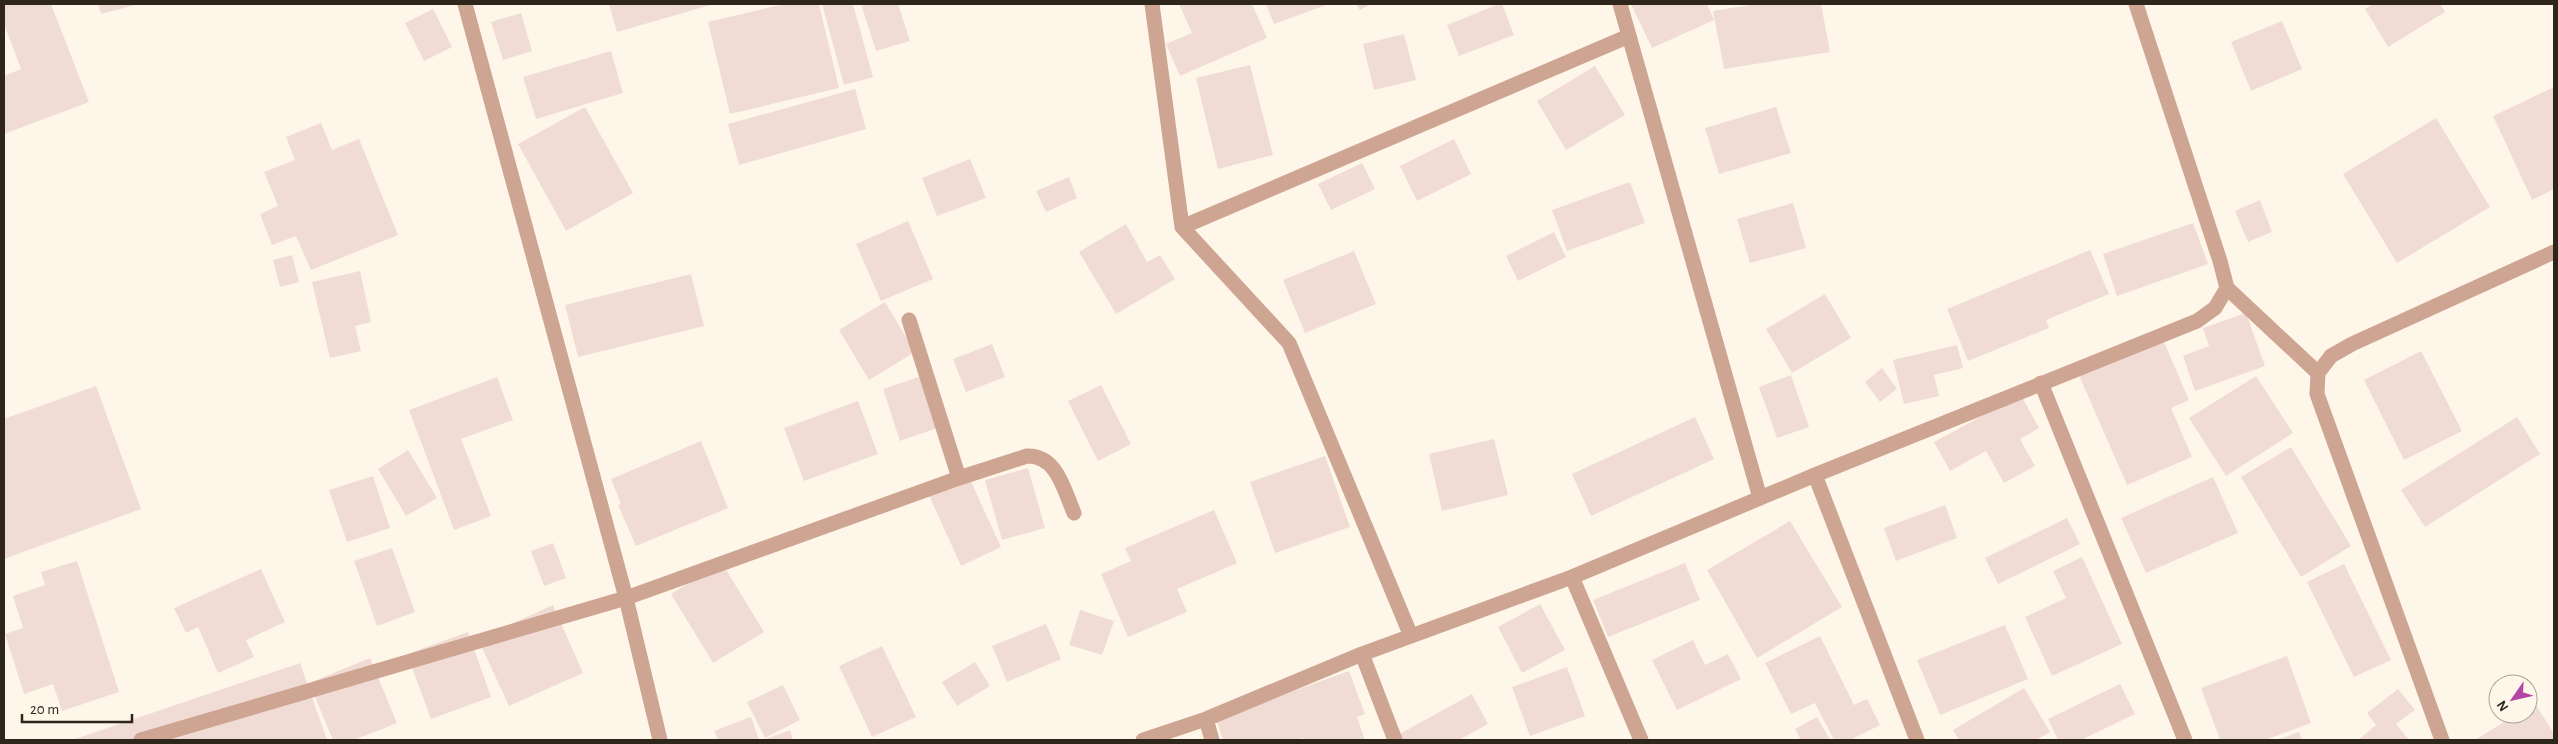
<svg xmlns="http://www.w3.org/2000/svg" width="2558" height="744" viewBox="0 0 2558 744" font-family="'Alegreya Sans',sans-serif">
  <rect width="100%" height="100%" fill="#fef6e9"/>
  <!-- building -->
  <path fill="#f1dcd5" d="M4,4H51L89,102L4,134V76L21,69L4,24Z
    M98,4H139L101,14Z
    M609,4H714L617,32Z
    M784,4H819L839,88L730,114L708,22Z
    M822,4H853L873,77L844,85Z
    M861,4H898L910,41L876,51Z
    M1179,4H1252L1267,38L1180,76L1166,44L1192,33Z
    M1266,4H1329L1274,24Z
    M1356,4H1371L1360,10Z
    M1499,4H1502L1514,35L1459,56L1447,25Z
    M1631,4H1707L1714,20L1652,48Z
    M1756,4H1821L1830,52L1724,69L1713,11Z
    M2373,4H2440L2445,12L2388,47L2365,9Z
    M433,9L452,47L424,61L405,23Z
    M521,13L532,51L503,60L491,22Z
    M2282,21L2302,69L2251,91L2231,42Z
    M1404,34L1416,80L1374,90L1363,44Z
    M611,51L623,93L536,119L523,77Z
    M1250,65L1273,155L1218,169L1196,78Z
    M1595,66L1625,115L1566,150L1537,101Z
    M2554,87V189L2532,200L2493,116Z
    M855,89L866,129L739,165L728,124Z
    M585,107L633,193L566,231L518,144Z
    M1776,107L1791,153L1719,174L1705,128Z
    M2436,118L2490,207L2397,263L2343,174Z
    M321,123L332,150L359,139L398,235L311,270L296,236L272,245L260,214L278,206L264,172L295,160L286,137Z
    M1454,139L1471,174L1417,201L1400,166Z
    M970,159L986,198L937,216L922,178Z
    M1362,163L1375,189L1331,210L1318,184Z
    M1069,177L1077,198L1046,212L1036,191Z
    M1630,182L1645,223L1567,251L1552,210Z
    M2260,200L2272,232L2248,242L2235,211Z
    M1793,203L1806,248L1750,263L1737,219Z
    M908,221L933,279L881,301L856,244Z
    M2193,223L2208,264L2117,296L2103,254Z
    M1126,224L1147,262L1160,255L1175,279L1116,314L1079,252Z
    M1554,232L1566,257L1518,281L1506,256Z
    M2090,250L2109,294L2046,320L2049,328L1968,361L1947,309Z
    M1354,251L1376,304L1305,333L1283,280Z
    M292,255L299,282L280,287L273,260Z
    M360,271L371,322L355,326L361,351L330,358L312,282Z
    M691,274L704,326L578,357L565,305Z
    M1825,294L1851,338L1792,373L1766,329Z
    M885,302L915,352L869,380L839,330Z
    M2246,313L2265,366L2195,391L2183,356L2209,346L2203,328Z
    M2162,337L2189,400L2171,408L2192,457L2127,485L2078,373Z
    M992,344L1005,377L966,392L953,359Z
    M1957,345L1963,368L1934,375L1939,396L1904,404L1893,360Z
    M2421,351L2462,431L2404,460L2364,380Z
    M1882,368L1897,389L1880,402L1865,382Z
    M1791,375L1809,427L1777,438L1759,387Z
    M922,376L940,427L900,441L883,389Z
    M2256,376L2293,433L2226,476L2189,418Z
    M497,377L513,420L461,439L491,516L454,530L409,410Z
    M1101,385L1131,444L1098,461L1068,401Z
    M96,386L141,509L4,559V419Z
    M2021,395L2039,428L2020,439L2035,466L2004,483L1986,451L1950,471L1934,442Z
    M858,401L878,454L804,481L784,428Z
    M1695,417L1714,459L1591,516L1572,474Z
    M2517,417L2540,454L2425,527L2401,490Z
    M1494,439L1508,495L1442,511L1429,454Z
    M701,441L728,508L636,546L618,505L621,504L611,479Z
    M2291,447L2351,546L2301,577L2241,477Z
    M408,450L437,498L406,516L378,469Z
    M1325,456L1350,527L1275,553L1250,482Z
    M1028,468L1045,528L1002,540L985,480Z
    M967,473L1001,547L961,566L927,491Z
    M373,476L390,528L347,542L329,490Z
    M2213,477L2238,533L2146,573L2121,518Z
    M1945,505L1957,538L1896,561L1884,528Z
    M1214,510L1237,563L1177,589L1187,612L1128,637L1101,574L1131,561L1125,548Z
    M2067,518L2080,544L1998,584L1985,558Z
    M1790,521L1842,607L1757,658L1707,570Z
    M553,543L566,578L544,586L531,551Z
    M392,548L415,612L377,626L354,561Z
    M2082,557L2122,644L2052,676L2025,617L2066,598L2053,571Z
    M77,561L119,692L62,711L53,684L24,694L5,634L23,628L13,596L45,585L41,572Z
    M722,563L764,632L713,663L671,594Z
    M1685,563L1700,600L1608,637L1593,600Z
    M2344,564L2391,660L2354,677L2307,582Z
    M261,569L285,622L246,640L254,657L218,673L198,627L186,633L174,608Z
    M1540,604L1565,650L1522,673L1498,627Z
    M553,605L583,673L509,706L478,639Z
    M1080,610L1114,621L1102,655L1069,645Z
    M1046,624L1061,659L1007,682L992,646Z
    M2005,625L2028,679L1940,715L1917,660Z
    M468,632L491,697L431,719L407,654Z
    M1820,636L1854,705L1867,699L1880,725L1850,740H1834L1815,703L1791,714L1765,663Z
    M1693,640L1705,665L1728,654L1741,679L1677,710L1652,660Z
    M882,646L916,717L872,737L839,666Z
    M2287,656L2311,723L2265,740H2220L2201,688Z
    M370,658L397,723L354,740H333L309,683Z
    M975,662L990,686L957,706L942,682Z
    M300,663L327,740H72Z
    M1567,667L1585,716L1530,736L1512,687Z
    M1349,671L1365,714L1357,717L1365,740H1305L1304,738L1298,740H1223L1216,719Z
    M2120,684L2135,714L2081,740H2058L2048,719Z
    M783,685L800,720L765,738L747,702Z
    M2024,688L2050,732L2036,740H1959L1953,730Z
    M2398,689L2415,710L2396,724L2409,740H2358L2376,725L2367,713Z
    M1472,694L1488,724L1459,740H1398L1396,736Z
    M2535,703L2554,734V740H2475L2517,714H2528V707Z
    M751,717L759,740H718L714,731Z
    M1817,717L1830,740H1801L1795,729Z
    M790,730L793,740H763Z
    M2299,732L2302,740H2277Z"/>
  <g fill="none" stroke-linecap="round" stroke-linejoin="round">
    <!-- minor -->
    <path stroke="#cea492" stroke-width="15" d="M465,4L626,598L660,740
      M1152,4L1182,227L1289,343L1411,636
      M1620,4L1760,498
      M1182,227L1629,36
      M2227,288L2318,373
      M909,320L959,478
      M2041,383L2185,740
      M1815,475L1917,740
      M1572,577L1641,740
      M1362,654L1395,740
      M1206,719L1212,740
      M141,740L626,598L959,478L1027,456C1057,455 1064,490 1074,513
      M1143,740L1206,719L1362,654L1572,577L1815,475L2197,321L2215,308L2227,288L2220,261L2136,4
      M2442,740L2317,394L2318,373L2331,356L2352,344L2554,252"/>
  </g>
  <!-- border -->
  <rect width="2558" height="744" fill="none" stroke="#2e261a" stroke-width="10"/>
  <!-- north arrow -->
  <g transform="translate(2513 699) rotate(236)"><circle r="24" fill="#fef6e9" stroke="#aba396"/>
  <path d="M0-4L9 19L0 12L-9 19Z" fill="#b346a5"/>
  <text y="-8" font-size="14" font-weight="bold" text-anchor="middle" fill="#2e261a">N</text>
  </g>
  <!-- scale -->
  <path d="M22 714v8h110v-8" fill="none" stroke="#2e261a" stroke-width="2.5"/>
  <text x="30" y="714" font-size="15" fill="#2e261a" stroke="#fef6e9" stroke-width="4" paint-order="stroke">20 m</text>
</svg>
